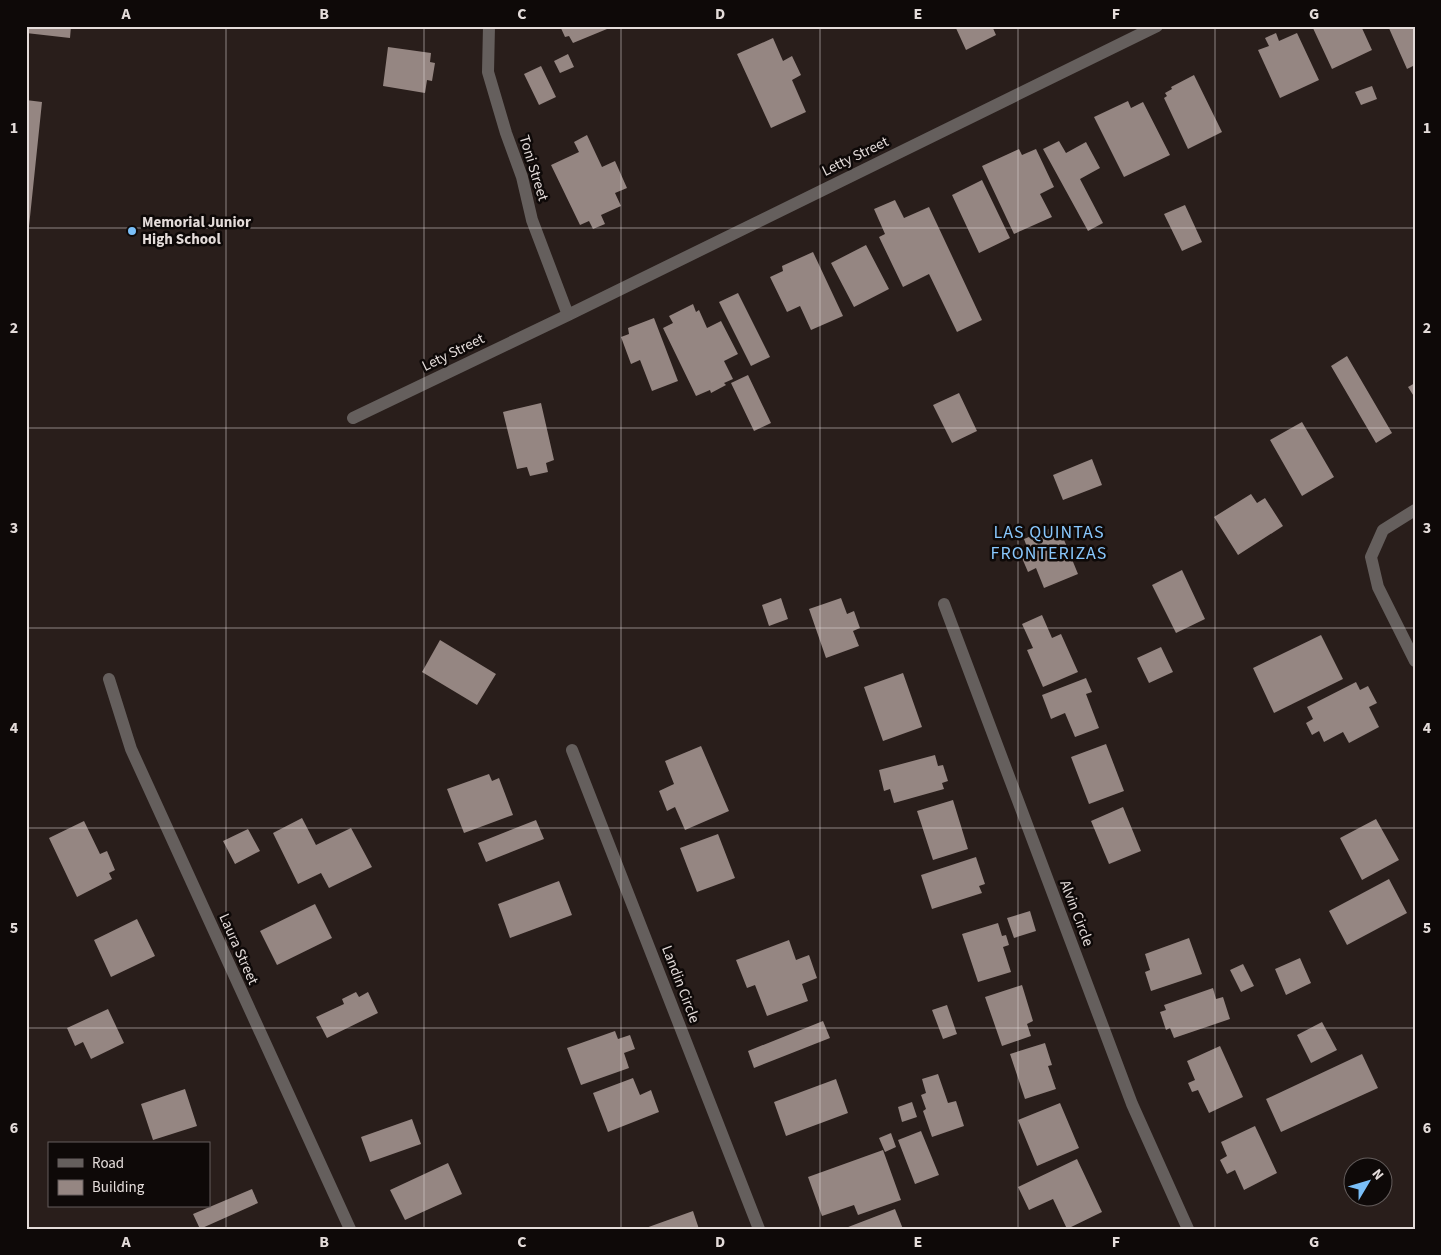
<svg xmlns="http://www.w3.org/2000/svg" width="1441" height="1255" viewBox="0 0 1441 1255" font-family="'Source Sans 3',sans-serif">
  <rect width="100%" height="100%" fill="#291e1b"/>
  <!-- building -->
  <path fill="#958682" d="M26,26H71L70,38L26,33Z
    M560,26H606L607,29L573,43L569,36L565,37Z
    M955,26H992L996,35L966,50Z
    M1312,26H1361L1372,50L1332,69Z
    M1388,26H1415V65L1407,69Z
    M1276,33L1279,41L1297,33L1319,80L1280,98L1258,50L1269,46L1265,38Z
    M773,38L783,61L792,56L801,75L792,80L806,112L771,128L737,54Z
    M388,47L431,53L430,62L435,63L432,81L427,80L425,93L383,86Z
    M568,54L574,67L560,73L554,61Z
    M541,66L556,97L539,105L524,74Z
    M1194,75L1222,132L1188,149L1164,98L1167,96L1165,93L1172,89L1171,87Z
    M1372,86L1377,99L1361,105L1355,92Z
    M26,100L42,102L28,236H26Z
    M1128,101L1131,108L1143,102L1170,155L1124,177L1094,117Z
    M587,135L602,167L615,161L627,188L615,193L621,206L601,215L605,224L593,229L589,221L580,225L551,165L579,152L574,142Z
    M1059,141L1066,153L1086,142L1100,168L1080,179L1103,223L1088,231L1043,149Z
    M1019,149L1022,155L1036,149L1054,187L1040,194L1052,217L1014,234L982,166Z
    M982,180L1010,238L979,253L952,195Z
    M895,200L904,218L929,207L982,320L957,332L929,274L903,287L879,237L885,234L874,209Z
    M1185,205L1202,242L1182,251L1164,214Z
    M866,245L889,289L854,307L831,263Z
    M813,252L843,316L811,330L800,306L787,312L770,277L783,271L782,266Z
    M738,293L770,357L751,366L719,302Z
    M693,304L696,312L699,310L707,328L721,321L738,354L724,361L733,379L724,383L726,385L711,393L710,390L696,396L663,328L673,323L669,316Z
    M654,318L678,381L652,391L640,360L631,364L621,337L629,334L628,328Z
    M1347,356L1392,433L1376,443L1331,366Z
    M748,375L771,423L754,431L731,383Z
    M1415,383V398L1408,387Z
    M959,393L977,431L952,443L933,405Z
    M541,403L554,460L546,463L548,472L530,476L527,467L517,469L503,412Z
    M1302,422L1334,477L1302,496L1270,440Z
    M1092,459L1102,485L1063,500L1053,475Z
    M1251,494L1257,503L1265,498L1283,526L1238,555L1214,517Z
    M1058,525L1078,574L1044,588L1036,568L1028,572L1022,558L1030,555L1024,539Z
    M1182,570L1205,619L1176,633L1152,585Z
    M781,598L788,619L769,626L762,605Z
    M841,598L847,614L854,611L860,628L853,631L859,646L826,658L809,609Z
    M1042,615L1052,638L1061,634L1078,672L1043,687L1027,650L1033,648L1022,624Z
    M1321,635L1343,679L1274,713L1253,668Z
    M440,640L496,674L477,705L422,672Z
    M1161,647L1173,672L1149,683L1137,658Z
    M903,673L922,727L883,741L864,687Z
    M1086,678L1092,692L1086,694L1099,728L1075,737L1065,713L1051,719L1042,695Z
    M1356,682L1360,690L1368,686L1377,703L1369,707L1379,727L1349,743L1343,732L1324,742L1319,731L1312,735L1306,723L1313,719L1307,707Z
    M1106,744L1124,791L1089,804L1071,757Z
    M701,746L729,811L685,830L675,807L667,811L659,791L674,784L665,761Z
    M935,755L938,766L943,765L948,781L942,783L944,789L894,803L890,789L884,791L879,770Z
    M489,774L492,781L499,778L513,815L464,833L447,789Z
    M953,800L968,849L933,860L917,811Z
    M1123,807L1141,851L1109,864L1091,821Z
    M302,818L316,845L351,828L372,867L329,888L321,873L298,884L273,833Z
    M1376,819L1399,860L1362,880L1340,838Z
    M536,820L544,839L486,862L478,843Z
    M84,821L100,854L107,851L115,870L109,873L112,879L77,897L49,838Z
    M248,829L260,851L235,864L223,841Z
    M718,834L735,878L697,892L680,848Z
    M976,857L985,884L979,886L982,893L932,909L921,875Z
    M1389,879L1407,913L1347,945L1329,911Z
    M559,881L572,915L510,938L498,904Z
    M315,904L332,938L277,965L260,931Z
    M1030,911L1036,931L1014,938L1007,918Z
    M137,919L155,956L111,977L94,940Z
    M998,923L1002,936L1006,935L1009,945L1003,947L1011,972L978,982L962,934Z
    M1189,938L1202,974L1151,991L1145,972L1150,970L1145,954Z
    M789,940L796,960L809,955L817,978L802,984L808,1001L767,1016L755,985L747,988L736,960Z
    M1300,958L1311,983L1286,995L1275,969Z
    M1243,964L1254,986L1241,992L1230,970Z
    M1022,985L1033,1021L1027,1024L1031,1036L1002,1046L985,997Z
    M1213,988L1216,999L1223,997L1230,1019L1174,1038L1170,1028L1166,1030L1160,1012L1166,1010L1164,1005Z
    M356,992L359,997L368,992L378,1013L327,1038L316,1017L344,1004L342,999Z
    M947,1005L957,1034L943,1039L932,1010Z
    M108,1009L124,1043L91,1059L83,1042L75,1046L67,1028Z
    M823,1021L830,1038L754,1068L748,1051Z
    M1322,1022L1337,1050L1311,1063L1297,1035Z
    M615,1031L618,1039L630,1035L635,1049L624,1053L629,1068L581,1085L567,1048Z
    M1045,1043L1052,1065L1048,1066L1056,1089L1025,1099L1010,1054Z
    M1220,1046L1243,1097L1209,1113L1198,1090L1192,1092L1188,1083L1195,1080L1187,1061Z
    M1362,1054L1378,1088L1281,1132L1266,1099Z
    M938,1074L948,1103L956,1101L964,1126L932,1137L923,1111L926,1109L921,1095L926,1093L922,1079Z
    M633,1078L640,1095L651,1090L659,1112L608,1132L593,1093Z
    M836,1079L848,1113L786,1136L774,1102Z
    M185,1089L197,1126L153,1140L141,1104Z
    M912,1102L917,1117L902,1122L898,1107Z
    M1060,1103L1079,1148L1037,1166L1018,1120Z
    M412,1119L421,1144L370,1162L361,1137Z
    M1255,1126L1277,1173L1244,1190L1235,1170L1227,1174L1220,1160L1227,1156L1221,1142Z
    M921,1131L939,1175L915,1184L898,1140Z
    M891,1133L896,1147L885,1152L879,1138Z
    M883,1150L901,1200L858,1215L854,1205L822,1216L808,1177Z
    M1077,1159L1102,1212L1067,1229L1053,1199L1029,1210L1018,1187Z
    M448,1163L462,1194L405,1220L390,1190Z
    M252,1189L258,1203L200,1229L193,1214Z
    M895,1209L903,1229H843Z
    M693,1211L699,1229H643Z"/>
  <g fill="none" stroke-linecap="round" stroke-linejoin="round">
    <!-- minor -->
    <path stroke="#655f5d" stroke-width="12" d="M489,26L488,72L506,133L522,177L532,220L568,315
      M353,418L568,315L1157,26
      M1415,510L1383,530L1371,557L1378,587L1415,661
      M944,604L1132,1104L1188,1229
      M109,679L131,749L350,1229
      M572,750L759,1229"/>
  </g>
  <!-- grid -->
  <path fill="none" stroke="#e4dcda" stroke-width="1" stroke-opacity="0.55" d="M226,26V1229M424,26V1229M621,26V1229M820,26V1229M1018,26V1229M1215,26V1229M26,228H1415M26,428H1415M26,628H1415M26,828H1415M26,1028H1415"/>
  <!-- markers -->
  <circle fill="#7abff8" stroke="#0e0908" stroke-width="2" cx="132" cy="231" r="5"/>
  <g text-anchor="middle" stroke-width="5" stroke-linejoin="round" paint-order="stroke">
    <!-- street labels -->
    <g font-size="15" fill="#e4dcda" stroke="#0e0908">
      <text transform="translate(855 156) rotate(-26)" y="5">Letty Street</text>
      <text transform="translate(534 168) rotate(73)" y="5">Toni Street</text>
      <text transform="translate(453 352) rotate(-26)" y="5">Lety Street</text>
      <text transform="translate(1077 913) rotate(69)" y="5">Alvin Circle</text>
      <text transform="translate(239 949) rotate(66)" y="5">Laura Street</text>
      <text transform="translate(681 984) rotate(69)" y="5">Landin Circle</text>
    </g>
    <!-- poi labels -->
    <g font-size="15" font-weight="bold" fill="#e4dcda" stroke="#0e0908" text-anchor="start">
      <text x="142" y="227">Memorial Junior<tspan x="142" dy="17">High School</tspan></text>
    </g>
    <!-- quarter labels -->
    <g font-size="18" letter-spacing="1" fill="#89c8fe" stroke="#0e0908">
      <text x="1049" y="538">LAS QUINTAS<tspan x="1049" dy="21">FRONTERIZAS</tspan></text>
    </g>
  </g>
  <!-- border -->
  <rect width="1441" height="1255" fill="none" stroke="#0e0908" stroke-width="55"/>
  <!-- legend -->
  <rect x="48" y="1142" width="162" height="65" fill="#0e0908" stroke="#645d5c"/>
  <rect x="58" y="1159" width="25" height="8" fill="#655f5d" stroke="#645d5c"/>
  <text x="92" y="1168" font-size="15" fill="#e4dcda">Road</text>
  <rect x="58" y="1180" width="25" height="15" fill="#958682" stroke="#645d5c"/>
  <text x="92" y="1192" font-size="15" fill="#e4dcda">Building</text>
  <!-- north arrow -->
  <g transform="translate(1368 1182) rotate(52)"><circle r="24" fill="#0e0908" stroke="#645d5c"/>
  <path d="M0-4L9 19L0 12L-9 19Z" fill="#7abff8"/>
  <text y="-8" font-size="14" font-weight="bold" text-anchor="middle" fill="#e4dcda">N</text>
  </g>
  <rect x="28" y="28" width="1386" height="1200" fill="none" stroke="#e4dcda" stroke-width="2"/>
  <g font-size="16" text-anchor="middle" font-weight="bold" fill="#e4dcda">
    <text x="126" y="19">A</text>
    <text x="324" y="19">B</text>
    <text x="522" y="19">C</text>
    <text x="720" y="19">D</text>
    <text x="918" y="19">E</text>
    <text x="1116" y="19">F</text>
    <text x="1314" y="19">G</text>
    <text x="14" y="133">1</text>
    <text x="1427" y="133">1</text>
    <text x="14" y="333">2</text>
    <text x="1427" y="333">2</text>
    <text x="14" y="533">3</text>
    <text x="1427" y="533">3</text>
    <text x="14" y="733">4</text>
    <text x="1427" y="733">4</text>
    <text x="14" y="933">5</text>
    <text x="1427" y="933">5</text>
    <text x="14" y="1133">6</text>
    <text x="1427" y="1133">6</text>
    <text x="126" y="1247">A</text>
    <text x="324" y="1247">B</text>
    <text x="522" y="1247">C</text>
    <text x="720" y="1247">D</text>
    <text x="918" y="1247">E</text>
    <text x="1116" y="1247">F</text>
    <text x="1314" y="1247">G</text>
  </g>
</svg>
